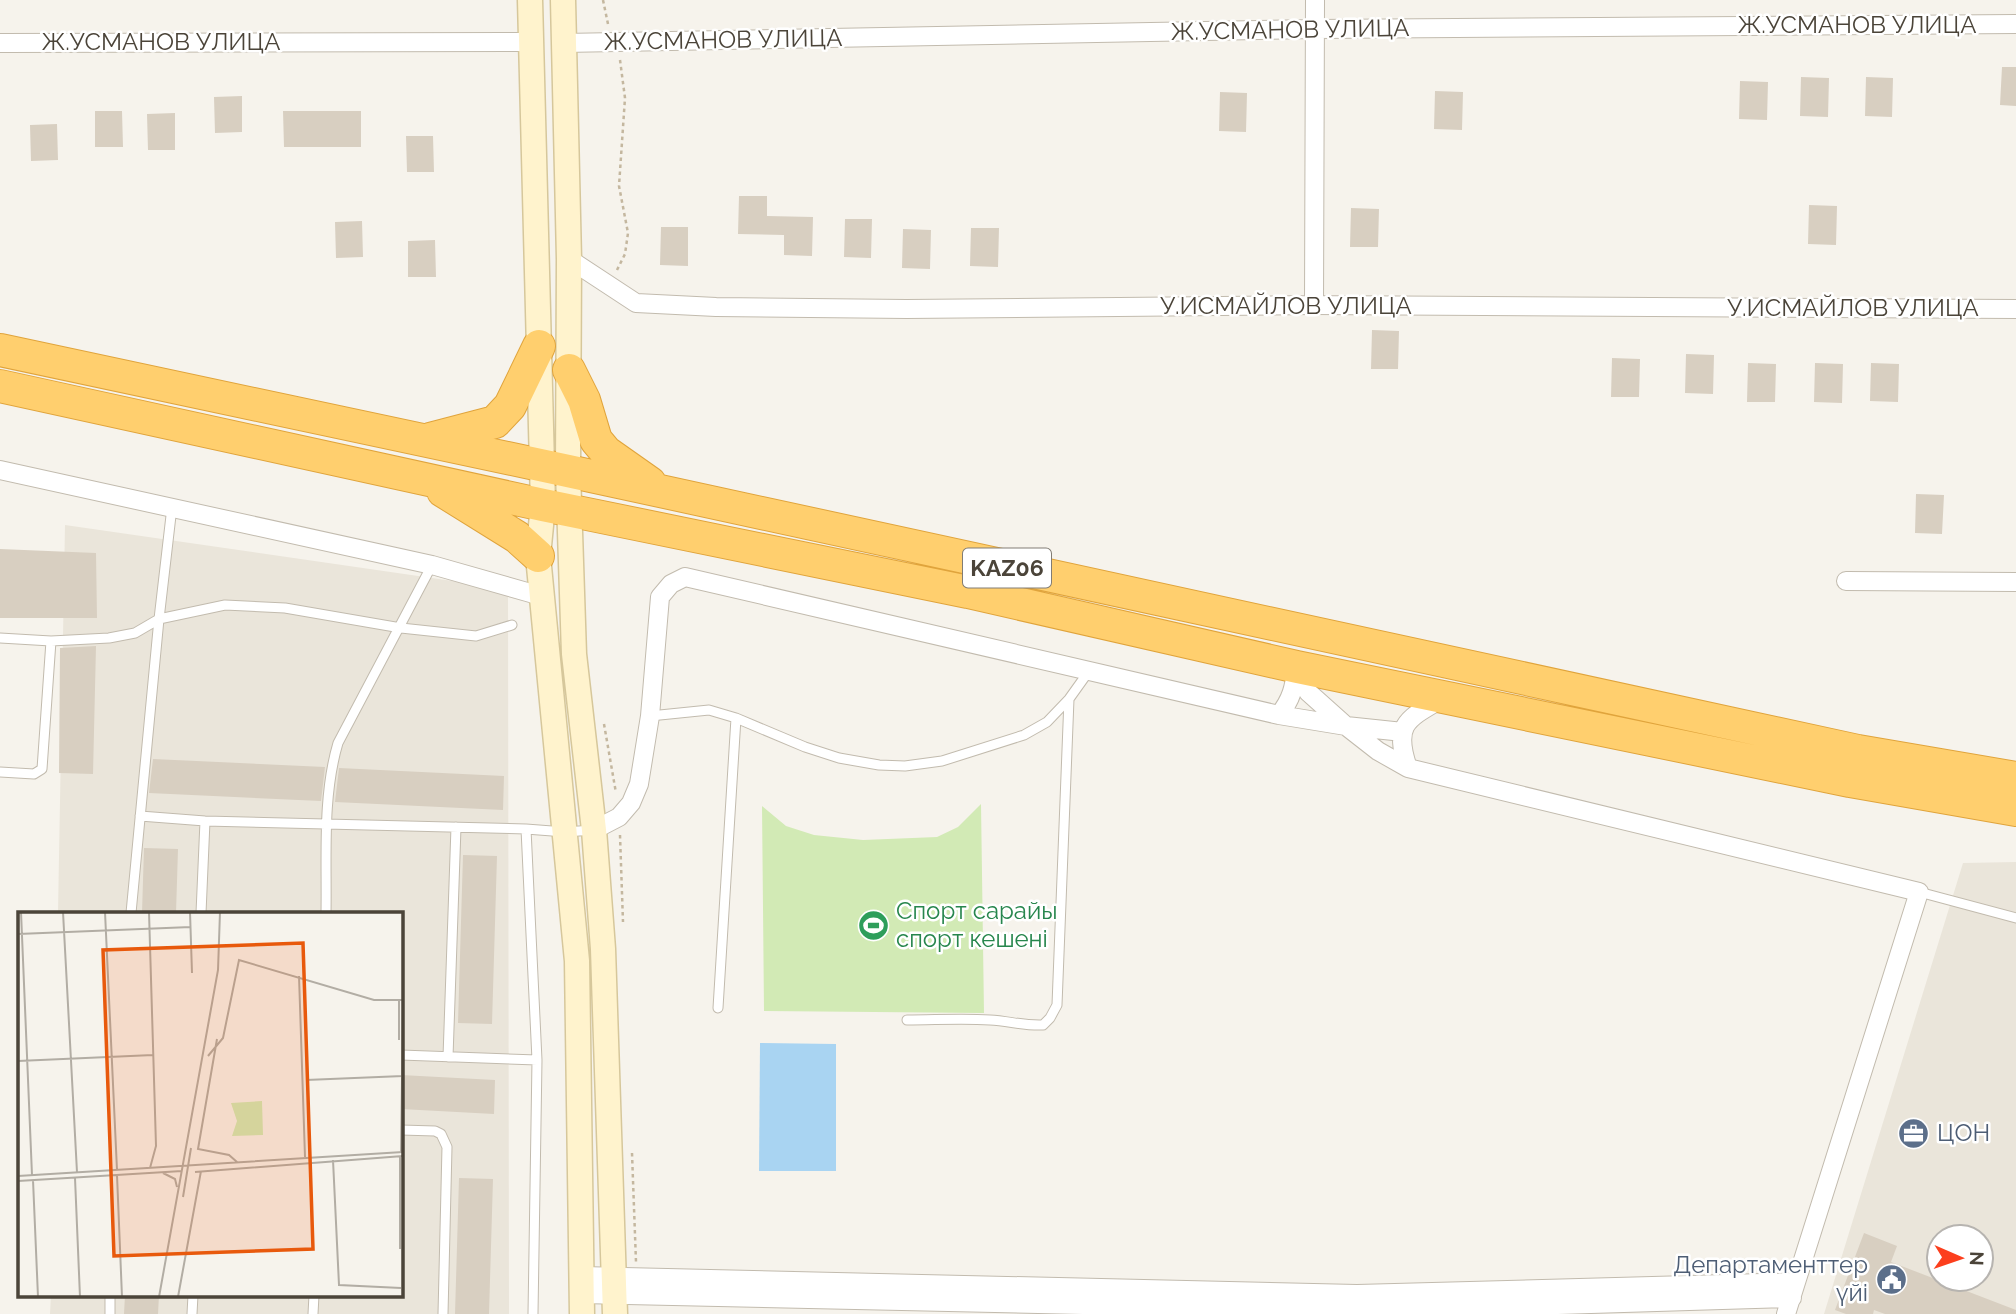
<svg xmlns="http://www.w3.org/2000/svg" width="2016" height="1314" viewBox="0 0 2016 1314" font-family="Raleway,sans-serif">
  <rect width="100%" height="100%" fill="#f6f3ec"/>
  <!-- residential -->
  <path fill="#eae5da" fill-rule="evenodd" d="M65,525L508,589L509,1314H50L51,1295H401V913H58Z
    M2016,862V1314H1824L1963,863ZM1939,1237H1981V1279H1939Z"/>
  <!-- green -->
  <path fill="#d2eab5" d="M981,804L984,1013L764,1011L762,806L786,826L814,835L863,840L937,837L958,827Z"/>
  <!-- water -->
  <path fill="#a9d4f2" d="M760,1043L836,1044V1171H759Z"/>
  <!-- building -->
  <path fill="#d8cfc1" d="M2002,67H2016V106L2000,105Z
    M1801,77L1829,78L1828,117L1800,116Z
    M1866,77L1893,78L1892,117L1865,116Z
    M1740,81L1768,82L1767,120L1739,119Z
    M1435,91L1463,92L1462,130L1434,129Z
    M1220,92L1247,93L1246,132L1219,131Z
    M242,96V132L215,133L214,97Z
    M95,111H122L123,147H95Z
    M283,111H361V147H284Z
    M175,113V150H148L147,114Z
    M57,124L58,160L31,161L30,125Z
    M406,136H433L434,172H407Z
    M739,196H767V216L813,217L812,256L784,255V235L738,234Z
    M1809,205L1837,206L1836,245L1808,244Z
    M1351,208L1379,209L1378,247H1350Z
    M845,219H872L871,258L844,257Z
    M362,221L363,257L336,258L335,222Z
    M661,227H688V266L660,265Z
    M971,228H999L998,267L970,266Z
    M903,229L931,230L930,269L902,268Z
    M435,240L436,277H408V241Z
    M1372,330L1399,331L1398,369H1371Z
    M1686,354L1714,355L1713,394L1685,393Z
    M1612,358L1640,359L1639,397H1611Z
    M1748,363L1776,364L1775,402H1747Z
    M1815,363L1843,364L1842,403L1814,402Z
    M1871,363L1899,364L1898,402L1870,401Z
    M1916,494L1944,495L1942,534L1915,533Z
    M0,549L96,553L97,618H0Z
    M96,646L93,774L59,773L60,648Z
    M153,759L325,767L321,801L149,793Z
    M339,768L504,776L503,810L335,802Z
    M144,848L178,849L176,913H142Z
    M463,855L497,856L492,1024L458,1023Z
    M401,1075L495,1080L494,1114L401,1109Z
    M459,1178L493,1179L489,1314H455Z
    M1864,1233L1897,1246L1891,1262L2016,1310V1314H1885L1874,1310L1873,1314H1846L1835,1310Z
    M125,1295H159L158,1314H124Z"/>
  <g fill="none" stroke-linecap="round" stroke-linejoin="round">
    <defs>
      <path id="lane" d="M0,638L51,641L109,638L135,633L159,619L225,605L285,608L401,628L476,636L512,625
        M650,716L709,710L736,718L805,747L839,758L879,765L905,766L942,761L1024,735L1047,722L1069,699L1089,671
        M0,772L34,774L42,769L51,641
        M140,816L205,821L526,829L565,832L593,830
        M526,829L537,1060L533,1314
        M1919,892L2016,918
        M131,913L159,619L172,507
        M201,913L205,821
        M326,913C327,858 322,797 338,743L432,565
        M718,1008L736,718
        M907,1020C935,1020 962,1018 990,1020C1009,1021 1024,1026 1043,1025L1050,1018L1057,1005L1069,699
        M401,1055L537,1060
        M448,1057L456,827
        M401,1130L435,1131L441,1134L447,1147L443,1314
        M110,1314V1295
        M192,1314L193,1295
        M313,1314L314,1295"/>
      <path id="street" d="M0,43L531,42
        M564,43L1315,29L2016,24
        M569,259L636,303L716,307L907,309L1314,305L2016,309
        M1314,305L1315,0
        M0,470L432,565L541,596
        M1846,581L2016,582
        M1297,667L1308,692L1346,726L1378,751L1408,768L1919,892L1786,1314
        M1279,715C1292,699 1294,687 1297,667
        M1408,768C1393,724 1407,719 1443,698
        M594,830L619,817L631,803L639,784L650,716L660,597L671,584L685,577L1279,715L1346,726L1403,732
        M581,1276L1357,1294L1796,1282
        M581,1294L1357,1311L1792,1298"/>
      <path id="secondary" d="M530,0L543,505L538,556L577,961L582,1314
        M563,0L569,259L568,471L574,654L594,830L603,949L615,1314"/>
      <path id="highway" d="M0,350L568,471L1858,751L2016,778
        M569,370L584,400L596,440L606,452L650,483
        M0,386L543,505L968,592L1297,667L1850,781L2016,810
        M430,439L495,422L510,406L539,346
        M443,491L517,537L538,556"/>
    </defs>
    <!-- lane casing -->
    <use href="#lane" stroke="#c2bbae" stroke-width="11"/>
    <!-- street casing -->
    <use href="#street" stroke="#c2bbae" stroke-width="20"/>
    <!-- secondary casing -->
    <use href="#secondary" stroke="#d6c79b" stroke-width="27"/>
    <!-- highway casing -->
    <use href="#highway" stroke="#e0a43c" stroke-width="34"/>
    <!-- path -->
    <path stroke="#c4b79f" stroke-width="2.5" stroke-dasharray="3.5 3.5" stroke-linecap="butt" d="M603,0L608,24
      M617,270L625,254L628,233L619,186L625,98L620,60
      M604,724L616,793
      M620,835L623,922
      M632,1153L636,1262"/>
    <!-- lane -->
    <use href="#lane" stroke="#fff" stroke-width="9"/>
    <!-- street -->
    <use href="#street" stroke="#fff" stroke-width="18"/>
    <!-- secondary -->
    <use href="#secondary" stroke="#fff3cd" stroke-width="24"/>
    <!-- highway -->
    <use href="#highway" stroke="#ffcf6e" stroke-width="32"/>
  </g>
  <!-- icons -->
  <defs>
    <symbol id="stadium-disc" viewBox="-11 -11 22 22"><circle r="9.5" fill="#2e9e5b" stroke="#fff"/><path d="M0-5a6.5 5 0 1 0 0 10a6.5 5 0 1 0 0-10ZM-3.5-1.8h7v3.6h-7Z" fill="#fff"/></symbol>
    <symbol id="office-disc" viewBox="-11 -11 22 22"><circle r="9.5" fill="#5c6f8a" stroke="#fff"/><path d="M-6-3h4V-5.5h4V-3h4V5H-6ZM-1-4.5V-3h2v-1.5ZM-6 0V1H6V0Z" fill="#fff"/></symbol>
    <symbol id="civic-disc" viewBox="-11 -11 22 22"><circle r="9.5" fill="#5c6f8a" stroke="#fff"/><path d="M-.6-6.5H3V-4.5H.6V-3L4-1V1h2V6H-6V1h2V-1L-.6-3ZM-1.2 2.5V6h2.4V2.5Z" fill="#fff"/></symbol>
  </defs>
  <g fill-rule="evenodd">
    <use href="#stadium-disc" x="856" y="908" width="35" height="35"/>
    <use href="#office-disc" x="1896" y="1116" width="35" height="35"/>
    <use href="#civic-disc" x="1874" y="1262" width="35" height="35"/>
  </g>
  <g text-anchor="middle" stroke-width="5" stroke-linejoin="round" paint-order="stroke">
    <!-- shield labels -->
    <rect fill="#fff" stroke="#817c74" stroke-width="2" x="963" y="548.5" width="88" height="39" rx="5"/>
    <g font-size="23" font-weight="bold" fill="#4b4439">
      <text x="1007" y="576">KАZ06</text>
    </g>
    <!-- street labels -->
    <g font-size="24" fill="#4b4439" stroke="#fff">
      <text x="1857" y="33">Ж.УСМАНОВ УЛИЦА</text>
      <text transform="translate(1290 30) rotate(-1)" y="8">Ж.УСМАНОВ УЛИЦА</text>
      <text transform="translate(723 40) rotate(-1)" y="8">Ж.УСМАНОВ УЛИЦА</text>
      <text x="161" y="50">Ж.УСМАНОВ УЛИЦА</text>
      <text x="1286" y="314">У.ИСМАЙЛОВ УЛИЦА</text>
      <text x="1853" y="316">У.ИСМАЙЛОВ УЛИЦА</text>
    </g>
    <!-- leisure labels -->
    <g font-size="24" fill="#27864d" stroke="#fff" text-anchor="start">
      <text x="896" y="919">Спорт сарайы<tspan x="896" dy="28">спорт кешені</tspan></text>
    </g>
    <!-- service labels -->
    <g font-size="24" fill="#4e5e75" stroke="#fff" text-anchor="start">
      <text x="1937" y="1141">ЦОН</text>
      <text x="1868" y="1273" text-anchor="end">Департаменттер<tspan x="1868" dy="28">үйі</tspan></text>
    </g>
  </g>
  <!-- overview -->
  <g transform="translate(18 912)">
    <rect width="385" height="385" fill="#f6f3ec"/>
    <path d="M244,189L245,223L214,224L219,209L213,191Z" fill="#d2eab5"/>
    <path fill="none" stroke="#b2ada4" stroke-width="2" d="M3,0L14,263M45,0L59,260M87,0L99,258M131,0L138,234L132,256M172,0L174,61M0,22L173,15M281,64L287,245M381,88V128M199,127L180,237L211,243L219,250M190,144L205,126L221,48L356,88H385M0,149L135,143M288,168L385,164M383,240L385,96M382,245V337M315,248L321,373L383,376M177,260L385,244M145,261L157,267L159,275M99,263L104,385M0,264L385,240M57,266L62,385M15,268L20,385M0,269L164,259M165,285L173,236M141,385L200,58L202,0M160,385L183,259"/>
    <path fill="#e8590c" fill-opacity="0.15" stroke="#e8590c" stroke-width="3.5" d="M285,31L295,337L96,344L85,38Z"/>
    <rect width="385" height="385" fill="none" stroke="#4b4439" stroke-width="3.5"/>
  </g>
  <!-- north arrow -->
  <g transform="translate(1960 1258) rotate(92)"><circle r="33" fill="#ffffff" stroke="#b7b4b0" stroke-width="2"/>
  <path d="M0-5L12 26L0 18L-12 26Z" fill="#fc3f1d"/>
  <text y="-10" font-size="19" font-weight="bold" text-anchor="middle" fill="#4b4439">N</text>
  </g>
</svg>
